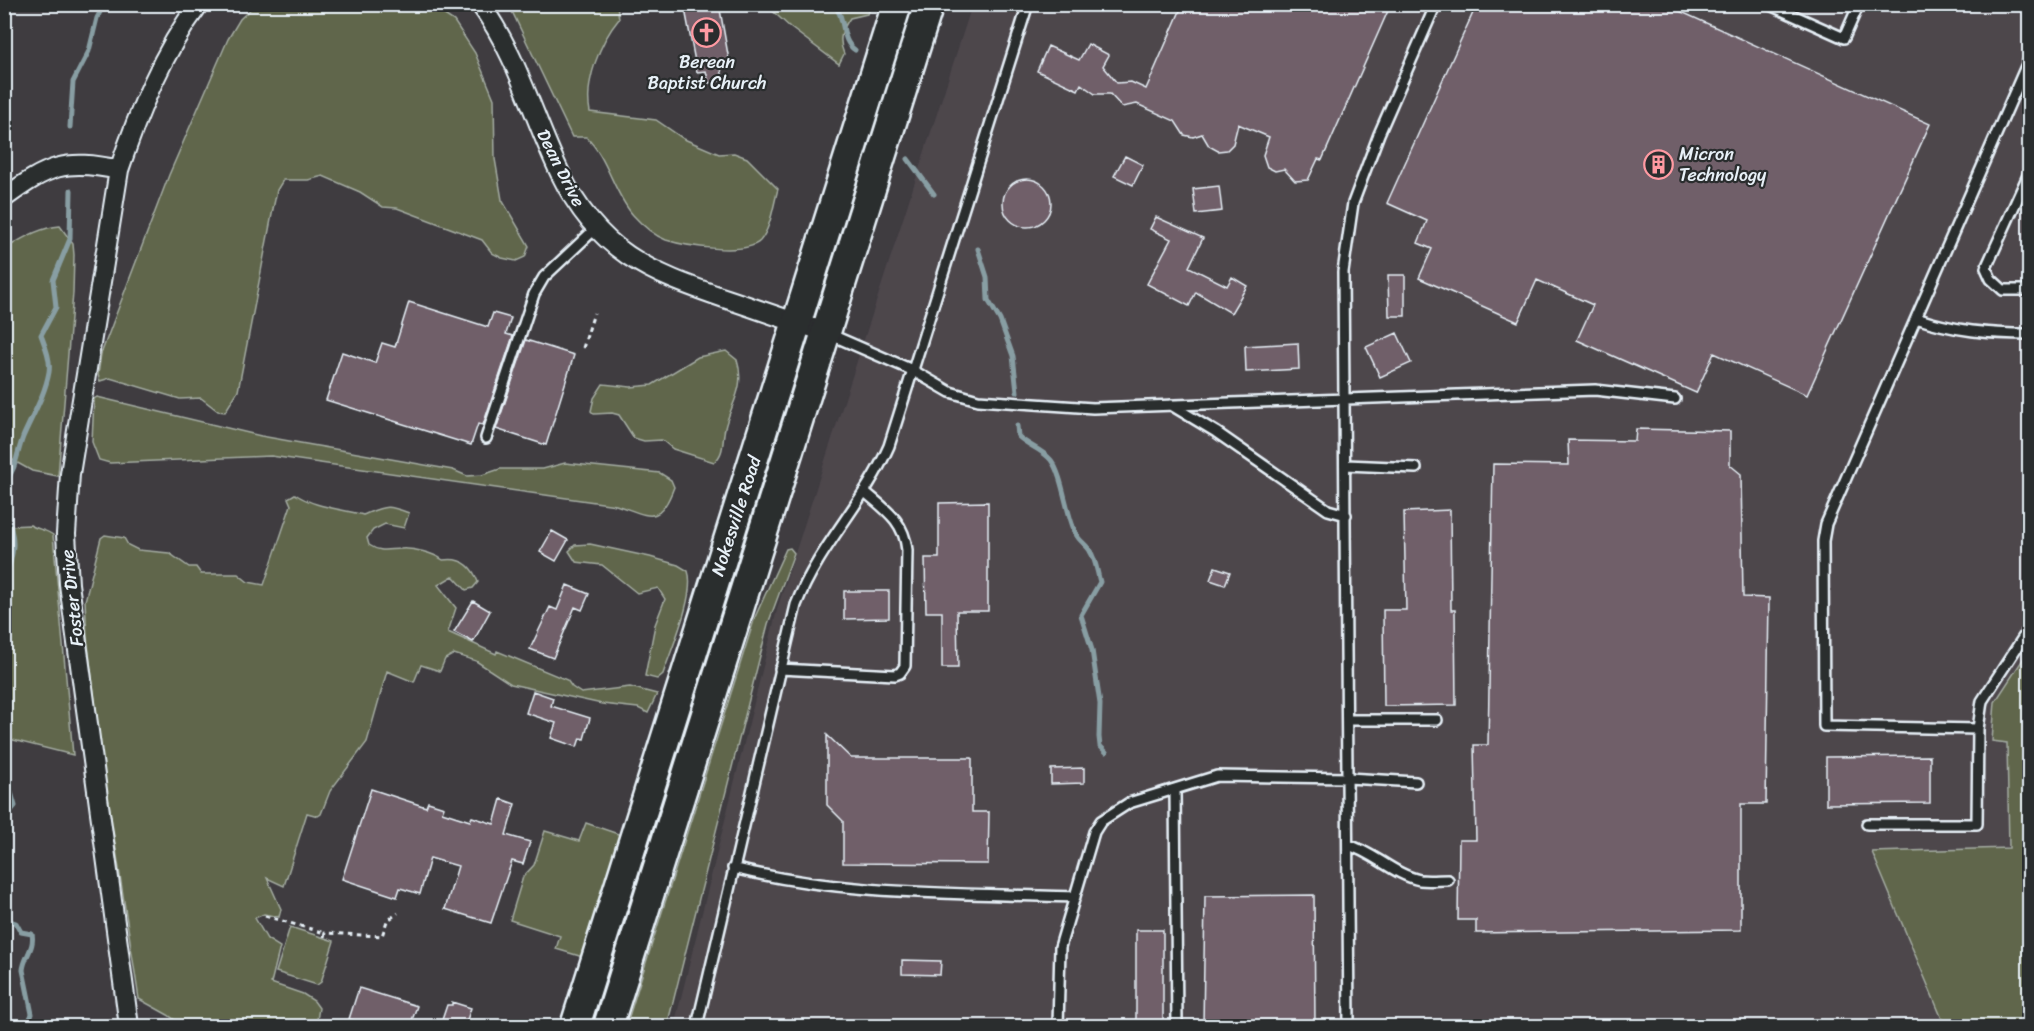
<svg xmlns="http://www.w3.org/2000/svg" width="2034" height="1031" viewBox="0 0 2034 1031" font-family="Sriracha,sans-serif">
  <rect width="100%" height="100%" fill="#3f3c40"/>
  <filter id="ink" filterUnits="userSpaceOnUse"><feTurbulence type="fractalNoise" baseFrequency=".0167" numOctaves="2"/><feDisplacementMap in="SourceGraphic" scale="12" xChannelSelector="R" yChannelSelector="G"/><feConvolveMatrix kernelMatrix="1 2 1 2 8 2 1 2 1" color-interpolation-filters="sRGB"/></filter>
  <g filter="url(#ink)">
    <!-- built -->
    <path fill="#4d464c" d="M972,5H2029V650L1995,702L1992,740L2000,744L2007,743L2009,848L1872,852L1945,1026H674L778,606Z"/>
    <!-- green -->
    <path fill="#60664c" stroke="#a4aca2" stroke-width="1.5" d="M256,4L429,5L454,21L475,53L494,99L495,159L502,200L529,246L525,257L516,261L502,258L492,253L482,240L397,208L383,207L360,192L323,176L308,180H283L277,190L273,209L238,391L225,412L218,411L201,398L180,399L110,378L100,381L98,375L101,354L169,175L228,39L240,19Z
      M509,5H617L619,19C600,42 584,82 590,112L656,120L684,139L719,154L734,153L747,158L778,189C773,206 771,228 760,241C745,256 685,246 666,240C653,235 642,225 633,215C613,192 608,158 586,137H572Z
      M766,5H873L867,14L850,18C841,31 838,40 844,54L839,64L791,28Z
      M60,226L73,244L74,255L73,293L58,476L32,471L5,456L4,250C20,239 41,227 60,226Z
      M726,351L737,360C746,388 731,403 725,428C722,440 725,454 714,462L673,449L662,440L644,441L634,438L619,415L612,413L594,414L591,411L594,398L603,384L631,387L652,385L698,357Z
      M97,397L261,436L453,470L467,476L482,475L500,469H543L565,463L660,473L671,480L674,487C659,527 650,516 616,505L271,456L110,463L99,460L92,442L94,399Z
      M295,494C316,508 339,508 363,515C385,506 386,504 409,513L404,528L385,524L373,530L367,538L369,545C381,553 388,549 401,549C414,548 433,553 443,560C461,557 472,565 478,582L473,588L466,590L453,576L438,585L456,608L448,632L496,654L497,651L567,680L572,687L581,693L630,687L657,694L648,713L638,708L602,704L511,684L476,661L454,654L445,659L440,671L421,665L414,682L387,671L367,742L330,791L321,814L318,816L307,813L284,886L267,878L281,909L279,917L264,914L255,918L267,939L280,947L271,983L303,994L314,1001L319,1008L316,1026H183L168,1015L139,999L103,765L87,637L85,601L101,538L105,535L124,538L128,545L138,550L169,553L189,567H196L201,574H238L248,582L264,585L291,505L288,498Z
      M30,525C38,530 45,529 53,535L73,755L5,738V529L8,526Z
      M590,544L650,557L678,565L688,571C696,594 671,650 663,674L657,679L645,676L655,625L665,599L658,588L637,593L602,565L576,562L569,551L575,545Z
      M790,548L794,553L768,624L667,1026H626L755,617L786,549Z
      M2029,650V1025L1945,1026L1872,852L2009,848L2007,743L1992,741L1995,702Z
      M586,823L621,835L583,957L556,949L560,936L510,920L523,877L534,865L545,831L579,841Z
      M290,927L334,941L321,982L317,985L276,972Z"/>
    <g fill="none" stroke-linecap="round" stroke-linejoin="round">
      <!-- stream -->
      <path stroke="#889ea3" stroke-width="5" d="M833,4C847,17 839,39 855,50
        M70,127L73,82L89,51L97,18L104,4
        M908,159L934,194
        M978,249L987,277L988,300L1000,320L1013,356L1017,392
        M1017,426L1018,436C1028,446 1042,449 1051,460C1063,476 1066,514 1076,534C1079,541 1087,545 1090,551C1096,560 1097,572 1100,582L1081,615L1092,650L1100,704L1099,737L1100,746L1106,752
        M4,484C17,467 16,456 23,437C32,416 45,395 49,372C51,360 45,346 41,335L56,307L53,280L70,239L71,190
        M4,513C18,537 14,555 4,580
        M4,709V725
        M4,736L8,745V782L15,806L4,819
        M4,919L16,923L21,932L32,934C35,948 24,957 23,970L32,1014L27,1026"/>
    </g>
    <!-- building -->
    <path fill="#6f5f69" stroke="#e8f1f8" stroke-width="1.5" d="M708,4H719L730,66L721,68L723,80L709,83L706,71L697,72L685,9Z
      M1183,4H1391L1322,160L1318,159L1308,180L1295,181L1284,169L1275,171L1267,167L1263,155L1269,137L1238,124L1233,144L1227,150L1218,151L1209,146L1202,134L1193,137L1184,135L1175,121L1137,104L1122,107L1110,94H1095L1081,84L1078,90L1037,71L1048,46L1079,60L1088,44L1109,55L1103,66L1117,83L1131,82L1146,89Z
      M1477,4H1664L1930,124L1807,395L1714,353L1696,393L1577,340L1593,305L1537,280L1518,322L1419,278L1432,249L1418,243L1427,221L1387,203Z
      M1125,156L1143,165L1133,185L1114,176Z
      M1003 203a24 24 0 1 1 48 0a24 24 0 1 1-48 0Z
      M1219,186L1222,211L1196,214L1193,189Z
      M1156,217L1203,238L1189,267L1227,286L1232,277L1247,286L1231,313L1196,292L1189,306L1147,284L1171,239L1150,229Z
      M1388,275H1405V316H1389Z
      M409,302L488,327L493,313L511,318L506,334L513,336L483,425L478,424L471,445L326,400L342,352L375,363L382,343L395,347Z
      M1397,333L1411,363L1380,377L1366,347Z
      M526,340L574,355L546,445L496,429Z
      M1298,343L1299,369L1246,372L1245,346Z
      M1636,429L1730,431V465L1741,474L1743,597L1769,598L1766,804H1741V930L1476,933V920H1458L1459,840H1476L1474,745H1488L1493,464L1569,465L1568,440L1635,441Z
      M988,502V611H957L958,668H942V612H926L925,558H939V503Z
      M1450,510L1451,610H1455L1456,705L1384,706L1383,610H1406L1404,512Z
      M552,531L568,540L556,561L540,552Z
      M1215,567L1230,572L1225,585L1210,580Z
      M567,585L589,594L582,610L575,607L553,658L530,649L550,607L557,610Z
      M844,591H889V618L844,619Z
      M473,601L490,611L473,642L454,632Z
      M533,691L553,698L551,706L590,718L584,739L580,738L577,747L551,738L556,723L526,713Z
      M827,735L851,758H972V812H989L988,864L843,863V821L827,805Z
      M1930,756V803L1826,804V757Z
      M1084,768V783L1051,784V769Z
      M371,789L426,807L428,802L444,807L442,812L470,821L472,817L494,824L501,799L515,804L506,835L530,842L523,864L512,861L491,923L445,909L458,866L430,858L420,894L400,888L397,897L342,879Z
      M1314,895L1315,1026H1203L1205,896Z
      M1136,930H1163V1026H1136Z
      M902,960L941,961L940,975L902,974Z
      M359,988L417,1006L410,1026H373L349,1019Z
      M452,1002L471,1008L465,1026H440L447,1005H452Z"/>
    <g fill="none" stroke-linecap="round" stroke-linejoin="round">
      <defs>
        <path id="service" d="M1768,4L1844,38L1859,4
          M2030,171L1986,268L1991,279L2003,290H2030
          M1916,318C1954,331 1989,334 2030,334
          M829,334L912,370L950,392L978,400L1093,408L1595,390L1675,399
          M1171,405L1216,432L1328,510L1346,515
          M486,438L534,294L544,277L596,228
          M1346,465L1416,468
          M780,669L895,675L900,673L905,666L907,550C904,521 886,510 865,492
          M1348,720H1437
          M1978,729L1824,726L1823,541L1826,524L2030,57
          M1175,789L1177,1026
          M1867,824H1977L1978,729L1982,701L2030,627
          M1348,845C1373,852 1394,875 1420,880C1428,881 1439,880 1448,880
          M733,868C844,896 961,893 1075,897
          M697,1026L796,605C819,546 864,503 889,446L1028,4
          M1058,1026L1060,947L1094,832L1101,821L1129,803L1217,776L1348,778L1416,782
          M1349,1026L1343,272L1353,203L1379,134L1436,4"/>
        <path id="minor" d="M480,4C517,54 533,117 560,173C598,252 648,272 727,299C760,310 793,322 826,332
          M4,198C48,166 65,158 119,170
          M129,1026L69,584L66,534L70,474L119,170C138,113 162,53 199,4"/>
        <path id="trunk" d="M575,1026L897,4
          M608,1026L929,4"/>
      </defs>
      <!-- service casing -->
      <use href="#service" stroke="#e8f1f8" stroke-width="14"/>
      <!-- minor casing -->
      <use href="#minor" stroke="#e8f1f8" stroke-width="22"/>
      <!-- trunk casing -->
      <use href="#trunk" stroke="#e8f1f8" stroke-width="33"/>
      <!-- path -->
      <path stroke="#e8f1f8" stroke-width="3" stroke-dasharray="4.5 4.5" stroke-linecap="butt" d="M583,348L594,313
        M265,916L325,933
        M324,937L325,933L382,936L387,921L398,913"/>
      <!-- service -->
      <use href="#service" stroke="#2a2d2e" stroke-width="9"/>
      <!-- minor -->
      <use href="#minor" stroke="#2a2d2e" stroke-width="18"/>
      <!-- trunk -->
      <use href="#trunk" stroke="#2a2d2e" stroke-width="28"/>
    </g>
  </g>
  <!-- icons -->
  <defs>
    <symbol id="church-ring" viewBox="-11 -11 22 22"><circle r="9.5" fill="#2a2d2e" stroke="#ff9aa2" stroke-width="1.5"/><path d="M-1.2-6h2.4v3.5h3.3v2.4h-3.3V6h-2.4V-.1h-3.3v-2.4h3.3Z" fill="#ff9aa2"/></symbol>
    <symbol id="building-ring" viewBox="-11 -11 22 22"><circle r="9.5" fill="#2a2d2e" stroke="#ff9aa2" stroke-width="1.5"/><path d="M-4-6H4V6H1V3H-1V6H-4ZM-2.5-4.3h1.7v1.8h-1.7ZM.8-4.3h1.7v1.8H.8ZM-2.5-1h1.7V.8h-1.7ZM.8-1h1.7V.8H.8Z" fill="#ff9aa2"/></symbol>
  </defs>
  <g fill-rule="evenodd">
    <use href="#church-ring" x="690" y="16" width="33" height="33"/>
    <use href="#building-ring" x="1642" y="148" width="33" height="33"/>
  </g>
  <g text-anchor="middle" stroke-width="4.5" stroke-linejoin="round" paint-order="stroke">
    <!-- poi labels -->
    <g font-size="18" fill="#e8f1f8" stroke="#2a2d2e">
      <text x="707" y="68">Berean<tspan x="707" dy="21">Baptist Church</tspan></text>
      <text x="1679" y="160" text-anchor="start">Micron<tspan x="1679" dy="21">Technology</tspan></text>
    </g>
    <!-- street labels -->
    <g font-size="18" fill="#e8f1f8" stroke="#2a2d2e">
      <text transform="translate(561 168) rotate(63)" y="6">Dean Drive</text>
      <text transform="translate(736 516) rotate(-72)" y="6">Nokesville Road</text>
      <text transform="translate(72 598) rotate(-96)" y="6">Foster Drive</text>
    </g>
  </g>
  <!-- margin -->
  <rect width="2034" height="1031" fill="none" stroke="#2a2d2e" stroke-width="24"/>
  <rect x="12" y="12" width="2010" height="1007" fill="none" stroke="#e8f1f8" stroke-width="2" filter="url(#ink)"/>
</svg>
